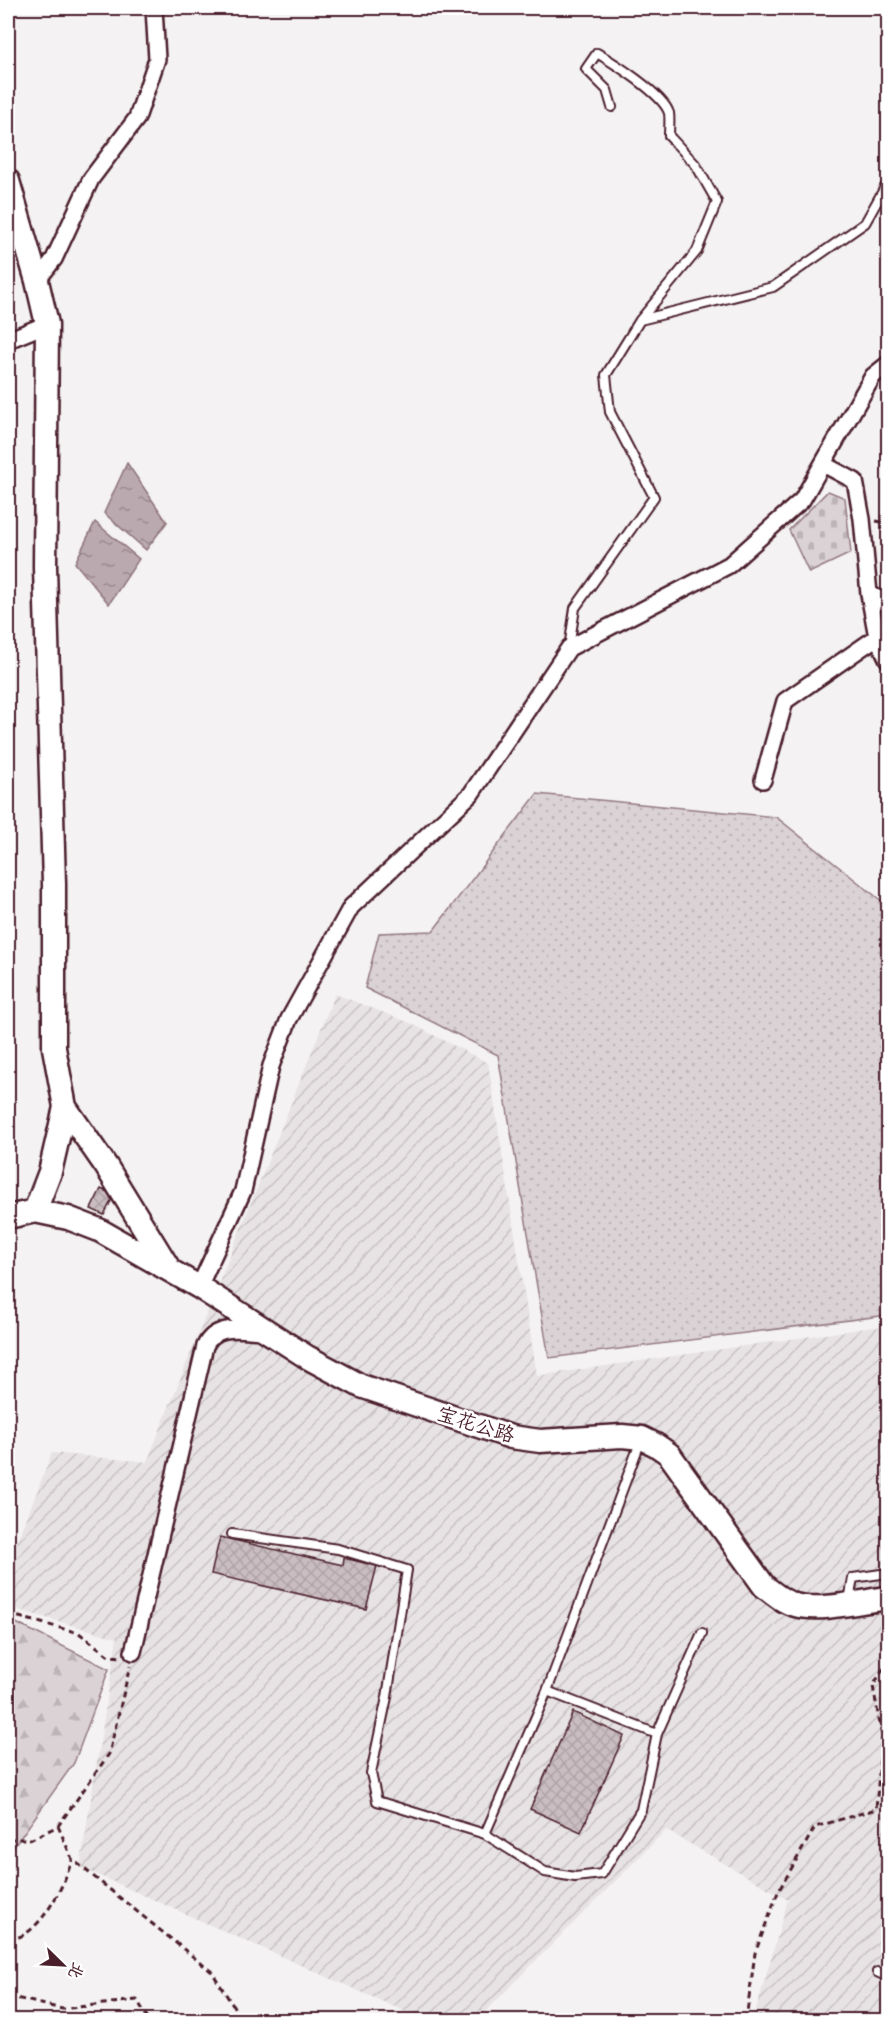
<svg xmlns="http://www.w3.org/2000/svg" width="896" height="2028" viewBox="0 0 896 2028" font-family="'Architects Daughter','LXGW WenKai TC',sans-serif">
  <defs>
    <pattern id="industrial-furrows" width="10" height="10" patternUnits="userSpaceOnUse" patternTransform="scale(1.5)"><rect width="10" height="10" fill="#e7e2e3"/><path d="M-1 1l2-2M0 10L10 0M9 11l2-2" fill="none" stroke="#c8c1c3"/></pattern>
    <pattern id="forest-firs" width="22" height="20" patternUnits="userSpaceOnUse" patternTransform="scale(1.5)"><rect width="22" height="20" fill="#dbd2d5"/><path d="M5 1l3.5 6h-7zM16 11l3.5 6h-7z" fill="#bdb4b7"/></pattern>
    <pattern id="cemetery-stones" width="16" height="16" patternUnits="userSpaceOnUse" patternTransform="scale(1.5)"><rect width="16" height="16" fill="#dbd2d5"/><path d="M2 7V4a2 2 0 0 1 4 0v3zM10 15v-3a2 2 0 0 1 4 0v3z" fill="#bdb4b7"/></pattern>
    <pattern id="park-dots" width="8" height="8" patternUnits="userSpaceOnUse" patternTransform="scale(1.5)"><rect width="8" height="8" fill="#dbd2d5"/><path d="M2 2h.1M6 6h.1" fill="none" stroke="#bdb4b7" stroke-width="1.8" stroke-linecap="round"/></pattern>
    <pattern id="water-ripples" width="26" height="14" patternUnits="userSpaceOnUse" patternTransform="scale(1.5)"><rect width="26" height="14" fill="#baa9ae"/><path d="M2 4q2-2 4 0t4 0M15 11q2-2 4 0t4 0" fill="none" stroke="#99898e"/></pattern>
    <pattern id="building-cross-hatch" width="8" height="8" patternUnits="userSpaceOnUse" patternTransform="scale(1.5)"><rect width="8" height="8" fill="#cabdc1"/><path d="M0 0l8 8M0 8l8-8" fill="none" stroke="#afa2a6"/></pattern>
  </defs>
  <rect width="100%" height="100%" fill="#f4f2f2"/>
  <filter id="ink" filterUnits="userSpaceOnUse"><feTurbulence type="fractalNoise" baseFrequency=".0167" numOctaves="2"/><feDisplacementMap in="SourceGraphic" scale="12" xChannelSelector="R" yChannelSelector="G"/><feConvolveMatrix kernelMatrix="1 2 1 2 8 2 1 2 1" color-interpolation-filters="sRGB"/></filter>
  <g filter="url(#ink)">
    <!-- industrial -->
    <path fill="url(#industrial-furrows)" d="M335,994L408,1022L488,1063L537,1376L874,1327L888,1328V2020H753L788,1900L666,1830L477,2020H424L80,1867L117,1638L8,1607V1566L52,1453L147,1462Z"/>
    <!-- forest -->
    <path fill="url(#forest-firs)" stroke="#927880" stroke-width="1.5" d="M8,1619L109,1669L74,1763L8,1855Z"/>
    <!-- cemetery -->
    <path fill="url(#cemetery-stones)" stroke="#927880" stroke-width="1.5" d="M828,491L845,498L851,553L809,573L789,530Z"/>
    <!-- park -->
    <path fill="url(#park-dots)" stroke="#927880" stroke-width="1.5" d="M537,794L776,817L888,906V1315L549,1358L498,1055L365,988L379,933L433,931Z"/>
    <!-- water -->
    <path fill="url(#water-ripples)" stroke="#8d727a" stroke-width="1.5" d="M127,463L167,522L146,550L104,513Z
      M95,522L139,559L109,604L75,563Z"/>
    <!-- building -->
    <path fill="url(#building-cross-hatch)" stroke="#4a1f2b" stroke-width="1.5" d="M101,1189L114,1195L104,1215L91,1209Z
      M220,1537L343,1565L344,1558L377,1566L366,1609L211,1574Z
      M573,1712L624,1736L581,1832L530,1809Z"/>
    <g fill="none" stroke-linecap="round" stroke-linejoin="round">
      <defs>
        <path id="lane" d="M612,107L607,90L586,69L597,53C614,63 663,94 669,113C670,119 669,129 669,136L696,165L717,202L697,251L640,320
          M569,648L575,608L654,497L610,412L606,375L640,320L773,287L865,223L888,182
          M232,1534L338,1549L407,1570L387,1697L371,1773L377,1801L485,1834L545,1872L575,1877L602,1874L641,1810L657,1734L702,1633
          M849,1601L853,1578L888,1573
          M547,1691L657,1734
          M485,1834L547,1691L641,1440
          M877,1972L888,1977"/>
        <path id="street" d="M37,281L54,259L91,179L137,118L157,59L154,8
          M8,340L47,324
          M823,464L855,481L862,519L869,594L888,603
          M877,637L888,660
          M763,780L785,701L877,637L869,594
          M199,1287L243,1191L271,1066L289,1019L351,907L471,794L569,648L729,565L802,500L873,376L888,364
          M133,1652L205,1346C216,1323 241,1330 263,1331"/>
        <path id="secondary" d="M8,181L37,281L47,324L45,567L54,884V1048L65,1107L50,1172L35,1211
          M65,1107L106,1166L168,1267
          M8,1217L35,1211L68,1218L99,1230L199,1287L307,1357L361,1386L511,1437L540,1441L622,1436L642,1438L656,1445L669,1454L764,1586C773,1593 783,1602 795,1605C820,1612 862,1601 888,1598"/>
      </defs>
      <!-- lane casing -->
      <use href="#lane" stroke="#4a1f2b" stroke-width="12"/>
      <!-- street casing -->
      <use href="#street" stroke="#4a1f2b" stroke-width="20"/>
      <!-- secondary casing -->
      <use href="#secondary" stroke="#4a1f2b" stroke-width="27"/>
      <!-- path -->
      <path stroke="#4a1f2b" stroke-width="3" stroke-dasharray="6 4.5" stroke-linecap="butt" d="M876,521L888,523
        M8,1614L79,1633L109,1656L121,1657
        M58,1826L72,1859L212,1972L242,2020
        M8,1839H32L58,1826L109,1754L130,1666
        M8,1939C38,1940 64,1886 72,1860
        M8,1996L62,2009L137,2000L149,2020
        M746,2020L755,1953L778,1892L815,1827L876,1809L882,1736L873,1686L888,1661"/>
      <!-- lane -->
      <use href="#lane" stroke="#fff" stroke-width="8"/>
      <!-- street -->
      <use href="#street" stroke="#fff" stroke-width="15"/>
      <!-- secondary -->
      <use href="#secondary" stroke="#fff" stroke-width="22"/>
    </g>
  </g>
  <g text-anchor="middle" stroke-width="5" stroke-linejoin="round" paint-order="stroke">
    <!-- street labels -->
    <g font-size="20" fill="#4a1f2b" stroke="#fff">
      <text transform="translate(476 1424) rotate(17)" y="7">宝花公路</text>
    </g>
  </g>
  <!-- margin -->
  <rect width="896" height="2028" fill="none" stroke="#fff" stroke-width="30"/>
  <rect x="15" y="15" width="866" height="1998" fill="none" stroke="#4a1f2b" stroke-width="2" filter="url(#ink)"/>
  <!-- north arrow -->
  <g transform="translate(63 1965) rotate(114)" stroke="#ffffff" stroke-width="4.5" paint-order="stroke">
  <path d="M0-4.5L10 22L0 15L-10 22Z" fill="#4a1f2b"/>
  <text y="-9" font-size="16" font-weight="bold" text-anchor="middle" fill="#4a1f2b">北</text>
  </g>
</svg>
